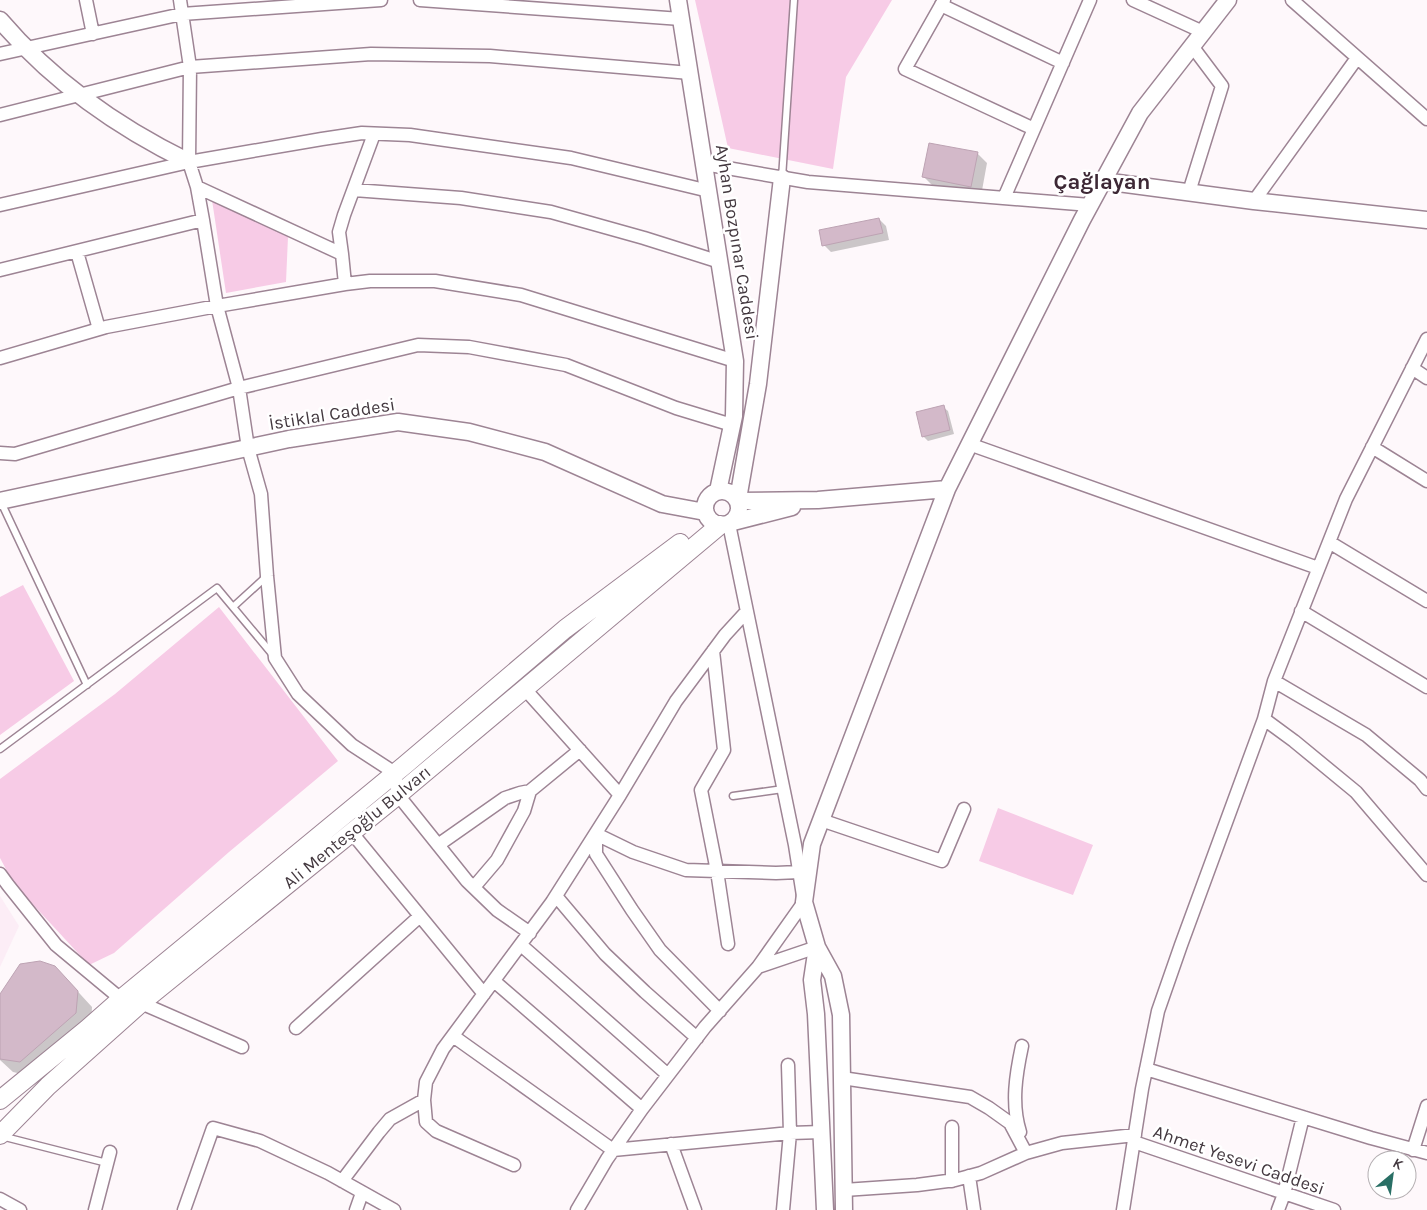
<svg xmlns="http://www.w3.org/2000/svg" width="1427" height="1210" viewBox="0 0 1427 1210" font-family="Karla,sans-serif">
  <rect width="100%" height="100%" fill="#fef8fb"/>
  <!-- built -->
  <path fill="#fcedf6" d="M0,896L19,926L0,967Z"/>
  <!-- green -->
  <path fill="#f7cbe6" d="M695,0H892L846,77L833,169L728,148Z
    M212,200L288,237L286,282L226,293Z
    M23,585L74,681L0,735V597Z
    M219,607L338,761L229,852L114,953L89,965L14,884L0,858V779L115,694Z
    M998,808L1093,845L1073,895L979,861Z"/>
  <!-- shadow -->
  <path fill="#0003" d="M977,153L987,163L981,196L934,187L924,177Z
    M879,219L886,226L889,240L831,252L824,245Z
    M943,407L948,411L954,434L928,441L923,436Z
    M70,983L92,1007L91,1028L35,1077L13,1072L0,1060V997Z"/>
  <!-- building -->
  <path fill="#d3b9c9" stroke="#bda3b3" d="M929,143L978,152L971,187L922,177Z
    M879,218L883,233L822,246L819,230Z
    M944,405L950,430L922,437L916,412Z
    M40,961L55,966L78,991L76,1013L20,1062L0,1059V994L20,964Z"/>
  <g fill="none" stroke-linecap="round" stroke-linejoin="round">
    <defs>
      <path id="service" d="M782,178L794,0
        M1,502L87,685
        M233,607L267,576
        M0,749L217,588L273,655
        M733,796L783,789
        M5,1137L107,1163"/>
      <path id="minor" d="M86,0L93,34
        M180,0L190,67L189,162L197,187L203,220L217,306L239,388L248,448L261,494L267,576L275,658L298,694L352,745L395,773L398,795L467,881L497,910L530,933
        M420,0L681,19
        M944,0L905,69L1034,129
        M1133,0L1203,32
        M1292,0L1427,119
        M941,5L1063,63
        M0,54L182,14L381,0
        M0,115L190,67L371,54L490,56L690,73
        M704,164L808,182L1090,205
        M197,187L342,254L345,284
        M354,190L461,198L551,212L644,238L720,262
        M1189,192L1222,86L1192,46
        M1004,198L1090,0
        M1254,201L1357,58
        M0,205L189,162L322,139L362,133L410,135L571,158L709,191
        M77,252L99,329
        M342,254L339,232L344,215L374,134
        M0,270L203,220
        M0,358L106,327L217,306L345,284L370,281H435L521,295L735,361
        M1412,368L1427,378
        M969,444L1318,568
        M1372,447L1427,481
        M0,453L15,454L239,388L418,345L469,347L566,365L676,408L732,425
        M1329,542L1427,601
        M1301,611L1427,687
        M713,651L724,750L701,790L717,871L728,944
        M1274,681L1366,735L1420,780L1427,789
        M524,688L620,795
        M1264,719L1294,741L1356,792L1427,875
        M821,820L942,861L964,809
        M352,833L484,994
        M438,845L505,798L520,793L530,791L580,750
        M0,874L8,885L56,945L121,999
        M474,887L497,860L524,811L530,791
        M556,896L605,954L645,992L697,1038
        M521,945L668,1075
        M758,967L817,947
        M494,981L642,1109
        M141,1003L242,1047
        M720,1011L660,950L632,910L596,854V834L633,852L686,870L776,873L799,872
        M296,1028L420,916
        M453,1036L613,1150L790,1133L822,1132
        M1146,1069L1371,1138L1427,1153
        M842,1078L970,1097L989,1108L1010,1123L1026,1153
        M952,1127V1181
        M1020,1132C1011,1104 1016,1074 1022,1046
        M1134,1142L1334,1210
        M671,1144L695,1210
        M1413,1150L1427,1106
        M514,1165L436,1131L426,1122L424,1100L426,1082L443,1049L552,902L620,795L676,701L725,635L747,611
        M969,1176L974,1210
        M342,1181L379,1132L390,1119L424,1100
        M844,1190L917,1185L955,1180L981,1173L1026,1153L1062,1143L1135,1135
        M0,1199L20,1210
        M95,1210L110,1152
        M184,1210L213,1128L260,1141L328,1173L394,1210
        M356,1210L362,1193
        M577,1210L607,1159L642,1109L705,1027L758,967L804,902L795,845L729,524
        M783,1210L790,1133L788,1065
        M1123,1210L1142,1089L1158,1011L1181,945L1264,719L1274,681L1346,499L1427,339
        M1278,1210L1284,1194L1303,1117"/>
      <path id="tertiary" d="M678,0L735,361L734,416L718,491
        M0,20C52,81 117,127 189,162
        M1103,181L1254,201L1427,220
        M705 508a17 17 0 1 1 34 0a17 17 0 1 1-34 0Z
        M738,499L758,384L782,178
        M0,501L289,439L398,422L469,432L545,452L662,504L705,512
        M738,501L818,500L947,489
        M733,522L792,507
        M817,947L833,976L841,1015L844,1210
        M825,1210L816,1014L812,980L817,947L804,902L812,844L947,489L1082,220L1140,113L1228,0"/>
      <path id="secondary" d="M0,1100L87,1029L121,999L405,765L565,629L680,543
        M0,1135L48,1086L141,1003L398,795L720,525"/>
    </defs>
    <!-- service casing -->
    <use href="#service" stroke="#9d8494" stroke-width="9"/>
    <!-- minor casing -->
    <use href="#minor" stroke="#9d8494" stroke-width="15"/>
    <!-- tertiary casing -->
    <use href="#tertiary" stroke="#9d8494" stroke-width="19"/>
    <!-- secondary casing -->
    <use href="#secondary" stroke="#9d8494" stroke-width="20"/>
    <!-- service -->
    <use href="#service" stroke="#fff" stroke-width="6"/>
    <!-- minor -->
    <use href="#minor" stroke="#fff" stroke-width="12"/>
    <!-- tertiary -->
    <use href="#tertiary" stroke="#fff" stroke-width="16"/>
    <!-- secondary -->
    <use href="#secondary" stroke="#fff" stroke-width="18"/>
  </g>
  <g text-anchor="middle" stroke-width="5" stroke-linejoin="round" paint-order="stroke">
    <!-- street labels -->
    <g font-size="18" fill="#43383f" stroke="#fff">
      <text transform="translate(737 242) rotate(81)" y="6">Ayhan Bozpınar Caddesi</text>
      <text transform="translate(332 414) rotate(-9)" y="6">İstiklal Caddesi</text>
      <text transform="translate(357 827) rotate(-39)" y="6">Ali Menteşoğlu Bulvarı</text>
      <text transform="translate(1239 1160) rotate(19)" y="6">Ahmet Yesevi Caddesi</text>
    </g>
    <!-- district labels -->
    <g font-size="22" font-weight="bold" fill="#3d2835" stroke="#fff">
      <text x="1102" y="189">Çağlayan</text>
    </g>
  </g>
  <!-- north arrow -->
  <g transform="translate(1392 1175) rotate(29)"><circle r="24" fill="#ffffff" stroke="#b4afb2"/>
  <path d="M0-4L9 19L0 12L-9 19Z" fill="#296f65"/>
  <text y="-8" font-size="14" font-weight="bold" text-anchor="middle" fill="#43383f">K</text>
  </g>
</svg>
